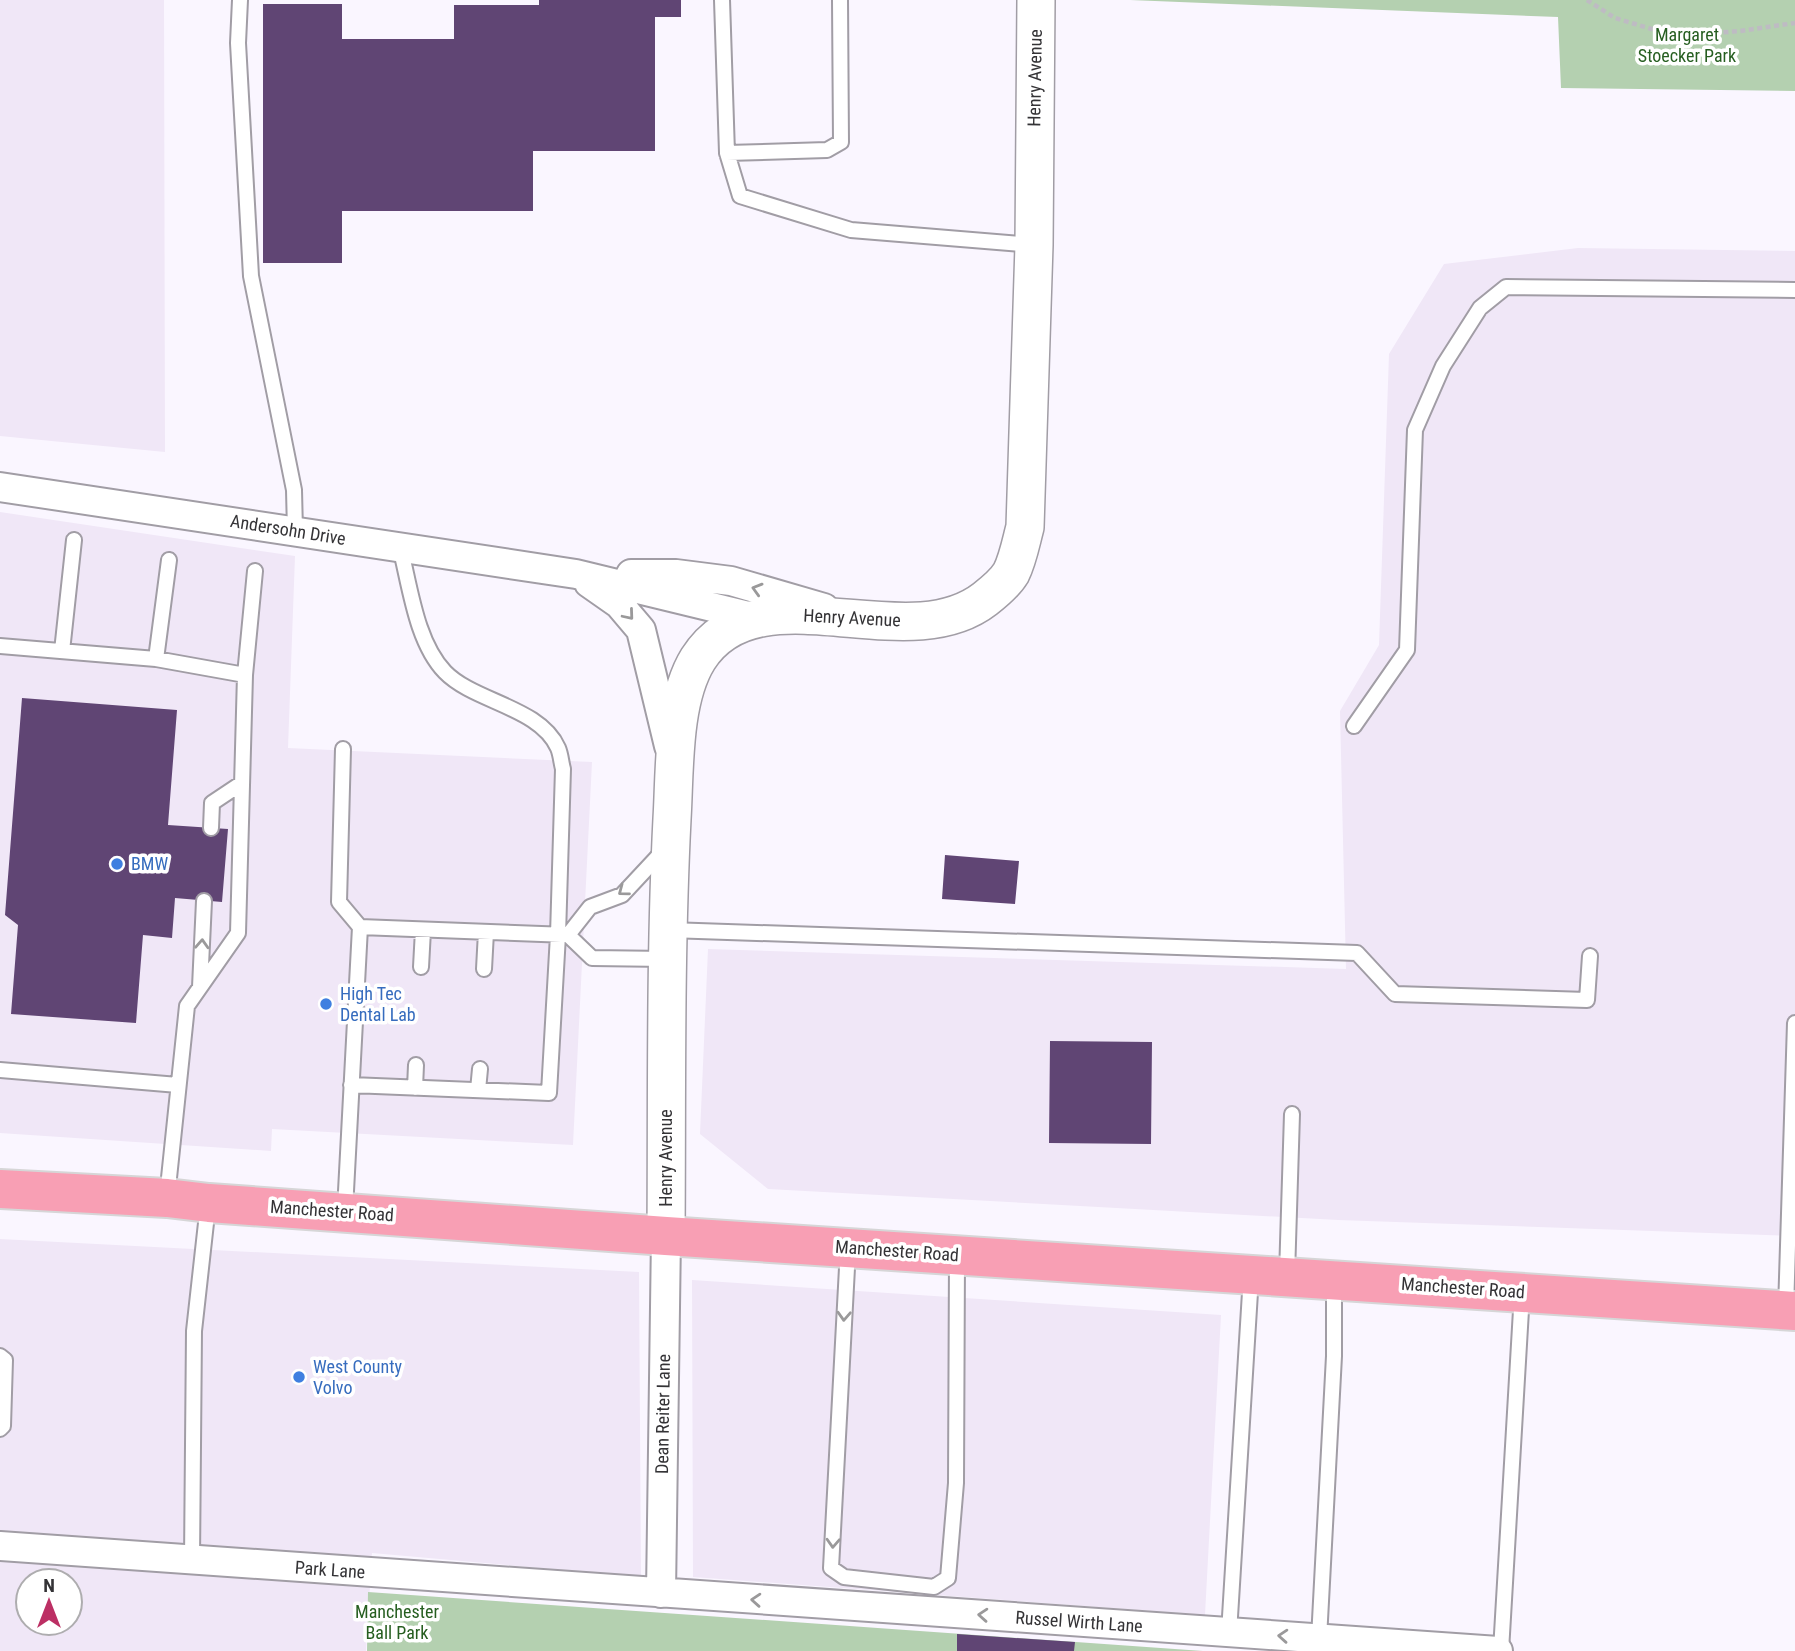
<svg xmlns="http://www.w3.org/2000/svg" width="1795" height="1651" viewBox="0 0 1795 1651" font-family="'Roboto Condensed',sans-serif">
  <rect width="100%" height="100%" fill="#faf6ff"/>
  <!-- built -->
  <path fill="#f0e7f7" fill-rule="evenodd" d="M0,0H164L165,452L0,436Z
    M1578,248L1795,251V1236L1338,1220L768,1189L700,1134L708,949L1346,969L1340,711L1379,645L1389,354L1444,264Z
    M0,512L295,556L288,748L592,762L573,1145L272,1129L271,1151L0,1133Z
    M0,1239L639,1272L641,1577L372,1553L366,1651H0ZM28,1581H70V1623H28Z
    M692,1280L1221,1315L1205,1615L693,1577Z"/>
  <!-- green -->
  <path fill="#b4d0b0" d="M1130,0H1795V91L1561,88L1558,17Z
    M368,1592L1203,1651H367Z"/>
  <!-- building -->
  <path fill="#604574" d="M539,0H681V17H655V151H533V211H342V263H263V4H342V39H454V5H539Z
    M22,698L177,710L168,825L228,829L222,902L175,898L172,938L143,935L136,1023L11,1014L18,925L5,915Z
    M945,855L1019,861L1015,904L942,899Z
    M1050,1041L1152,1042L1151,1144L1049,1143Z
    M957,1634L1075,1642L1074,1651H957Z"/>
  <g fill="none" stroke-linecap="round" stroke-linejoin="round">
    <defs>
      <path id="service" d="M240,0L238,43L251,276L294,490L295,531
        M722,0L727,153L740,196L851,230L1032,245
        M727,153L827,150L841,142L840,0
        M0,646L156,659L245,675L238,933L187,1006L167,1197
        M62,651L74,540
        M156,659L169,560
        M245,675L255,571
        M1354,726L1407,650L1415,430L1443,366L1480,308L1506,287L1795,290
        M343,749L339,902L360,927
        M211,828L212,803L242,783
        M669,930L1357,953L1395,994L1587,1000L1590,956
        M568,935L590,907L622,895L664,850
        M421,967L423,930
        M484,969L486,932
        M200,987L204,901
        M0,1070L178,1085
        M351,1085L549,1093L558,935L563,769C561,762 561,755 558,748C540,707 474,702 445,672C416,642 410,586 400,547
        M415,1088L416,1065
        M478,1090L480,1069
        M345,1210L360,927L568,935L592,958L667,959
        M848,1249L831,1568L844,1577L934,1587L948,1578L956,1483L957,1257
        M1287,1275L1292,1114
        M1786,1309L1795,1023
        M0,1356L5,1360L3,1426L0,1429
        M192,1560L194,1331L208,1205
        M1229,1633L1251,1276
        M1319,1639L1334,1356V1281
        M1501,1651L1522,1293"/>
      <path id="minor" d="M0,487L576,574L757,618
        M631,574H676L731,581L824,608
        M589,583L619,604L641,630L669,746
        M0,1546L1498,1651
        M661,1593L666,1236"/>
      <path id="tertiary" d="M666,1236C667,1097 665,958 672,819C675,770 672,701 698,659C758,565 905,661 985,599C994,592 1005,583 1011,573C1018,559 1021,542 1025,527L1034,245L1036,0"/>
      <path id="trunk" d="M0,1189L167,1198L209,1203L666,1236L1795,1311"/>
    </defs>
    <!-- service casing -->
    <use href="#service" stroke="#a19da5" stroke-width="18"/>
    <!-- minor casing -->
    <use href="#minor" stroke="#a19da5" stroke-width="32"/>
    <!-- tertiary casing -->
    <use href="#tertiary" stroke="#a19da5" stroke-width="40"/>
    <!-- trunk casing -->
    <use href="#trunk" stroke="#d6d6d7" stroke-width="42"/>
    <!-- path -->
    <path stroke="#bebbc3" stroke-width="4.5" stroke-dasharray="5 3.5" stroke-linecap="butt" d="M1587,0L1615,18L1675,36L1740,31L1795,23"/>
    <!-- service -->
    <use href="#service" stroke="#fff" stroke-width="14"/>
    <!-- minor -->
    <use href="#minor" stroke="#fff" stroke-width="28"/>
    <!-- tertiary -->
    <use href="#tertiary" stroke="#fff" stroke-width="37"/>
    <!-- trunk -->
    <use href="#trunk" stroke="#f89fb4" stroke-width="38"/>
  </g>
  <!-- one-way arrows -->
  <defs><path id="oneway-chevron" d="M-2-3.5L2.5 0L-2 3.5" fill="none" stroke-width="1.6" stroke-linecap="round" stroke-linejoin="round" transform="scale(1.75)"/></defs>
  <g stroke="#9a999a">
    <use href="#oneway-chevron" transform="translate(757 589) rotate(-164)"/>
    <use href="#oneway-chevron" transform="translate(629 615) rotate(50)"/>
    <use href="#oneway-chevron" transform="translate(623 891) rotate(143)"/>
    <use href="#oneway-chevron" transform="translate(202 944) rotate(-87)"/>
    <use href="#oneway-chevron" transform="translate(844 1316) rotate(93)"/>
    <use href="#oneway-chevron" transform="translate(833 1543) rotate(93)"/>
    <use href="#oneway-chevron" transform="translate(756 1600) rotate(-176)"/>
    <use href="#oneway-chevron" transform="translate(983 1615) rotate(-176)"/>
    <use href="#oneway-chevron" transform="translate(1283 1636) rotate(-176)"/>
  </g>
  <!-- markers -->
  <g fill="#3f7fe0" stroke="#fff" stroke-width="2.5">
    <circle cx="117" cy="864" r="7"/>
    <circle cx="326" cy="1004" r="7"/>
    <circle cx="299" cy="1377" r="7"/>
  </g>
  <g text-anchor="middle" stroke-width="7" stroke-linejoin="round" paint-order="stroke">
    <!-- park labels -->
    <g font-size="18" fill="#265e20" stroke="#fff">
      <text x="1687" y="41">Margaret<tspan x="1687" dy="21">Stoecker Park</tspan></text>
      <text x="397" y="1618">Manchester<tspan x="397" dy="21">Ball Park</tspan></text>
    </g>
    <!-- street labels -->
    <g font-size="18" fill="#343336" stroke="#fff">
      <text transform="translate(1035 78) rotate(-89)" y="6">Henry Avenue</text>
      <text transform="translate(288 530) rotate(9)" y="6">Andersohn Drive</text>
      <text transform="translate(852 618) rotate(3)" y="6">Henry Avenue</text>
      <text transform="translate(666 1158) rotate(-90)" y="6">Henry Avenue</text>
      <text transform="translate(332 1211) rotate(4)" y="6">Manchester Road</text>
      <text transform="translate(897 1251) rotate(4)" y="6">Manchester Road</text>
      <text transform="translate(1463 1288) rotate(4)" y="6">Manchester Road</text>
      <text transform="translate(663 1414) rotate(-89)" y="6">Dean Reiter Lane</text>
      <text transform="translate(330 1570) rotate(4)" y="6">Park Lane</text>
      <text transform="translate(1079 1622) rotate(4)" y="6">Russel Wirth Lane</text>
    </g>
    <!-- shop labels -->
    <g font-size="18" fill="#366cbe" stroke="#fff" text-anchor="start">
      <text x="131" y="870">BMW</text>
      <text x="340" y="1000">High Tec<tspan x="340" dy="21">Dental Lab</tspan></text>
      <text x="313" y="1373">West County<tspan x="313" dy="21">Volvo</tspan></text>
    </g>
  </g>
  <!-- north arrow -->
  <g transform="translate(49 1602)"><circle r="33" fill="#ffffff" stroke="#aeadaf" stroke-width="2"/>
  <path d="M0-5L12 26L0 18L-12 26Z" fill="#bc2f64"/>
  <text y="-10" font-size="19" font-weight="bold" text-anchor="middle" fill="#343336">N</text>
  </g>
</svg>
